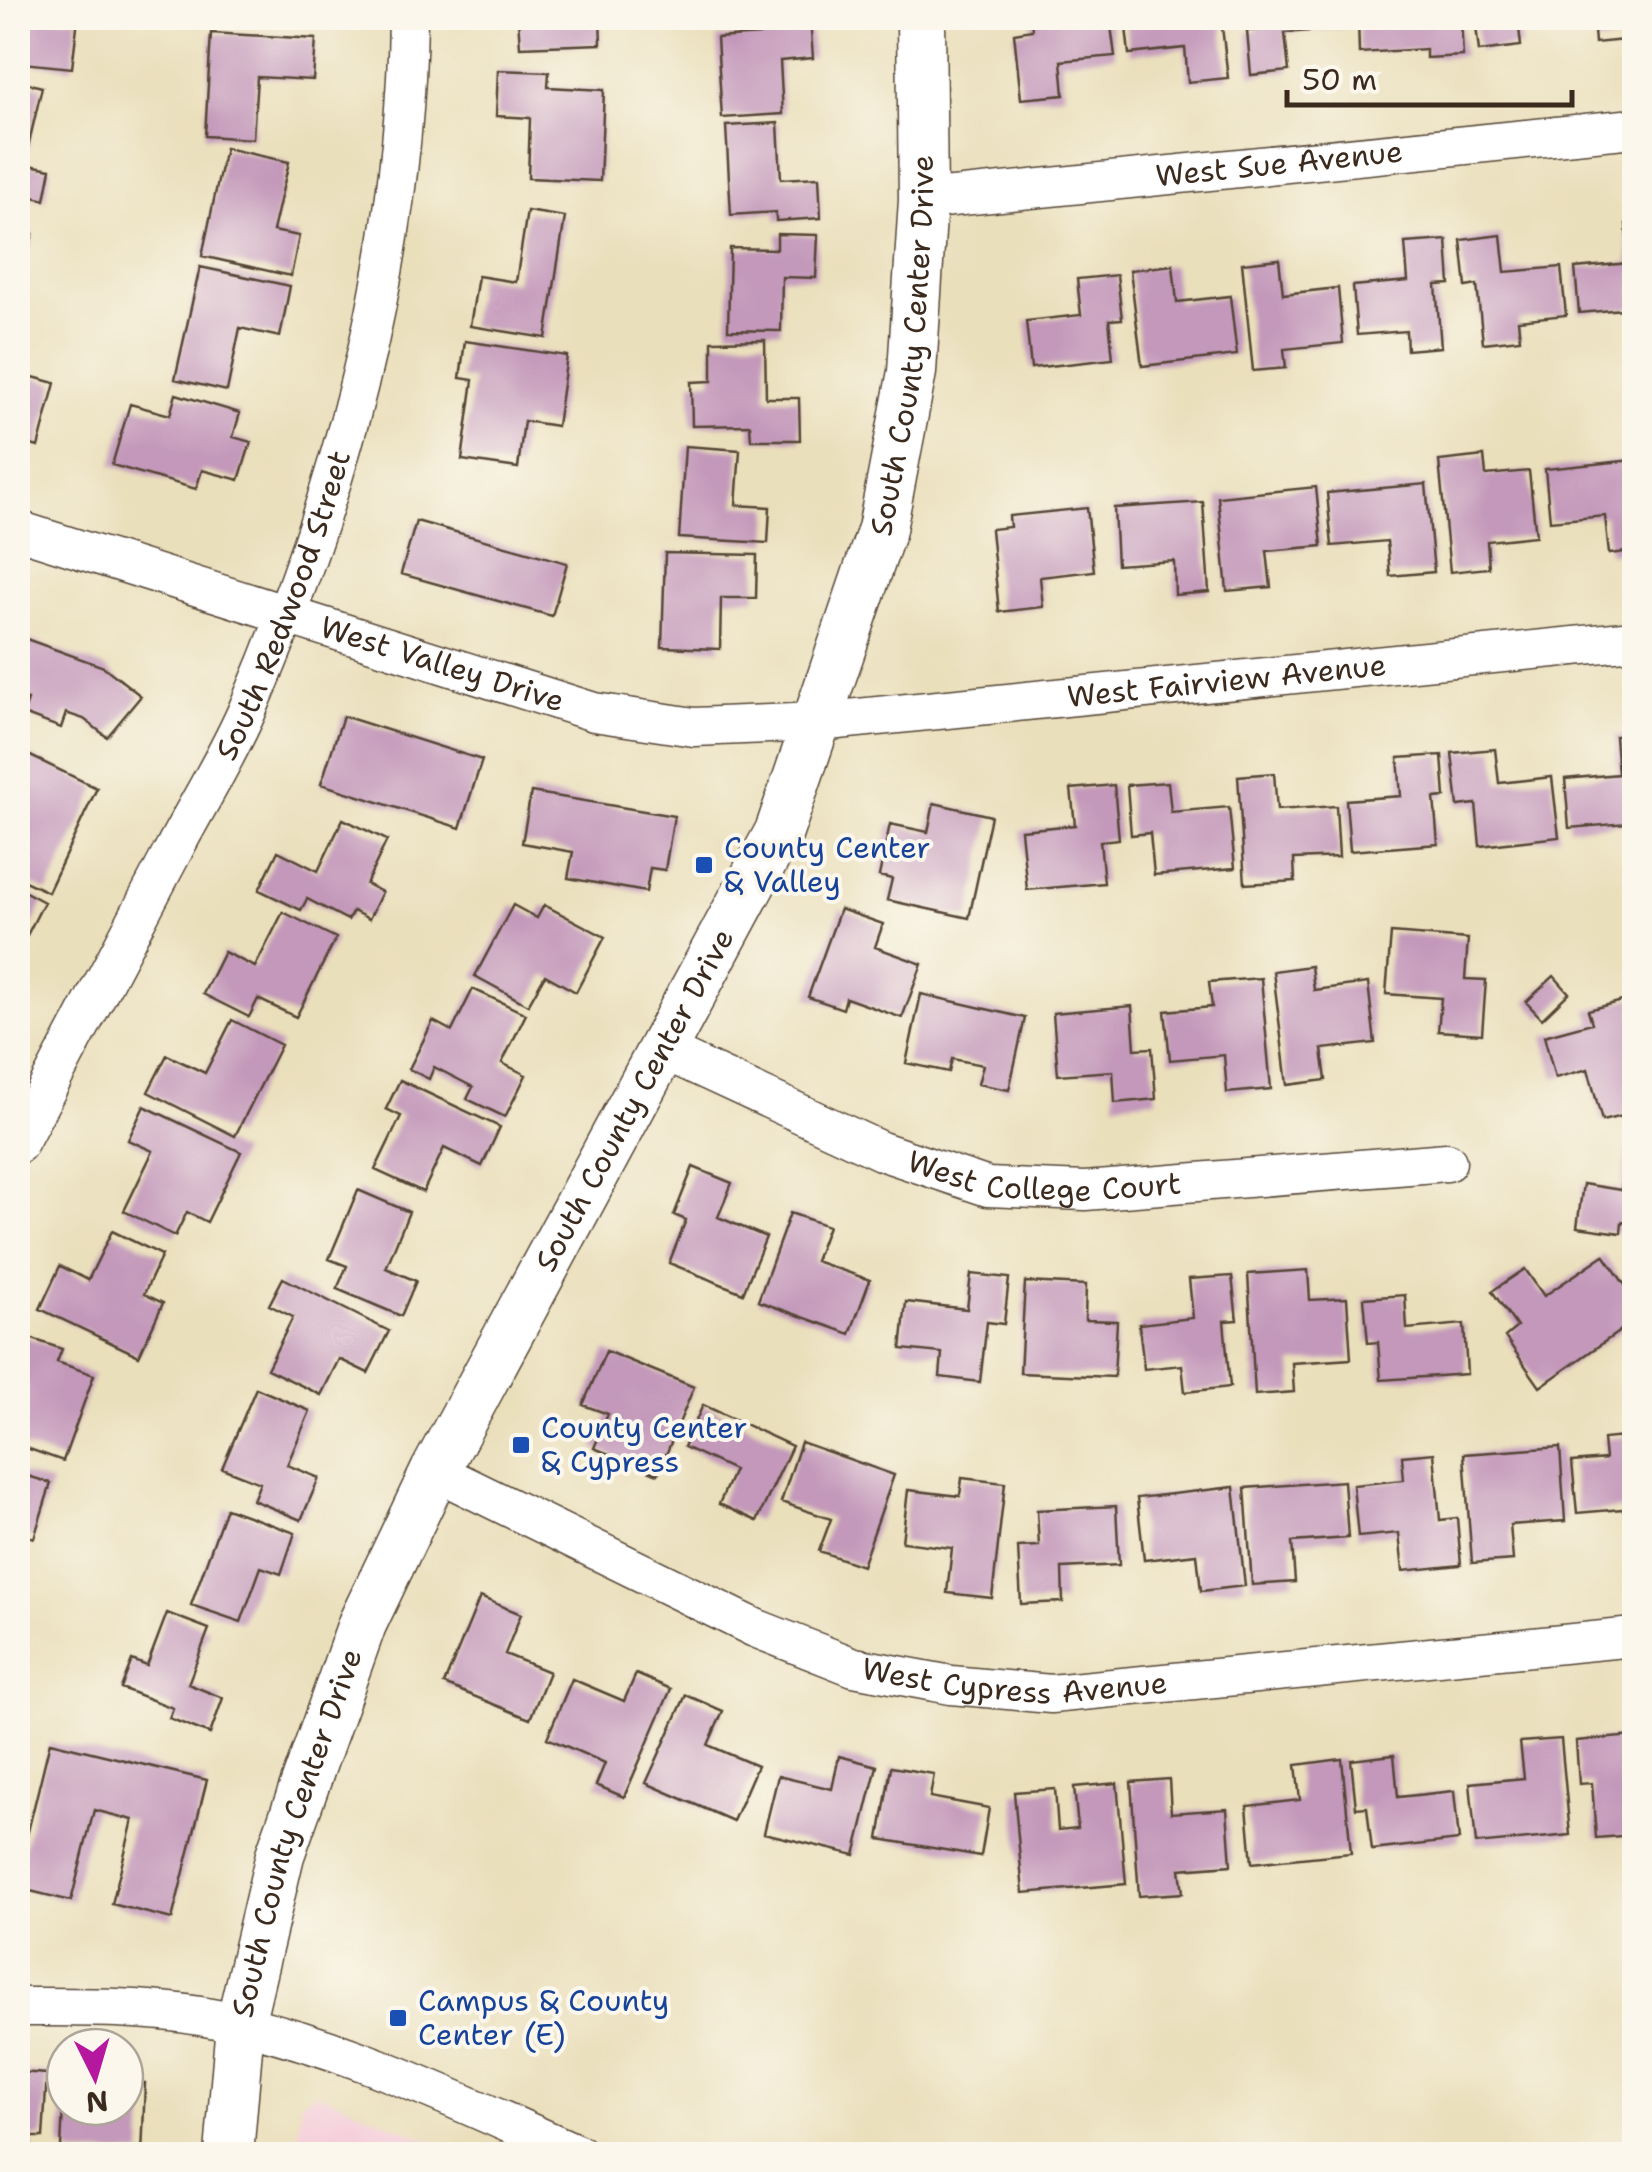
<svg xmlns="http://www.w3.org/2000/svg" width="1652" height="2172" viewBox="0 0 1652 2172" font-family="'Shantell Sans',sans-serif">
  <rect width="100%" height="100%" fill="#fbf7ec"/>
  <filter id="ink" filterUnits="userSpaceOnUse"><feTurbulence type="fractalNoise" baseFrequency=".01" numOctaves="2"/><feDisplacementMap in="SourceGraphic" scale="20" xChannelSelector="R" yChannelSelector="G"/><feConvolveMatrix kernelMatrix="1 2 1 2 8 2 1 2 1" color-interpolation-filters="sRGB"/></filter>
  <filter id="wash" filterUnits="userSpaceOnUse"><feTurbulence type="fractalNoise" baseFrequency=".0048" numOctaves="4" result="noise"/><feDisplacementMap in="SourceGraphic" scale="40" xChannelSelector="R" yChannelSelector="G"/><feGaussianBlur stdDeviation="2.25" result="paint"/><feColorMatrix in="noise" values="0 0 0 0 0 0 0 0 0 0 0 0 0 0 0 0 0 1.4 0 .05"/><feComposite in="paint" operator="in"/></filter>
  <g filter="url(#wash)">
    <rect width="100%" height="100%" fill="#eadfbb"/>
    <!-- built -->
    <path fill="#f5cfdb" d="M317,2093L462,2154H297L301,2101Z"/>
    <g id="blocks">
      <!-- building -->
      <path fill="#c398ba" d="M27,18H78L72,68L22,63Z
        M518,18H600L601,44L520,47Z
        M810,18L813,58L780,61L783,114L722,118L717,38L759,35L758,20Z
        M1031,18H1110L1115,56L1061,61L1064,95L1021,99L1014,33L1032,30Z
        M1125,18H1221L1228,78L1188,82L1185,48L1129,54Z
        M1256,18H1342L1343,28L1285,33L1289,71L1251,75L1247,31L1258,30Z
        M1358,18H1461L1463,56L1426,58V49L1359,53Z
        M1475,18H1518L1521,46L1479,51Z
        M1593,18H1634V39L1595,43Z
        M211,33L316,39L313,80L257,77L253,139L205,136Z
        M498,70L549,72L548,87L604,90L600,181L528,178L530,118L496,116Z
        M18,81L42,87L24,164L51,169L45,200L18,193Z
        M778,123L781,179L819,177L821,218L776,221V212L731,215L726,126Z
        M225,148L289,162L273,231L299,236L291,276L202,256Z
        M527,211L565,217L546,338L470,326L478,276L516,282Z
        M1626,224H1634V308L1579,313L1575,268L1629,263Z
        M18,229L33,234L19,282H18Z
        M777,234L818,235L816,278L782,277L781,331L728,330L730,248L777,249Z
        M1501,235L1505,272L1561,267L1566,315L1518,320L1520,339L1483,343L1477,285L1466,287L1461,240Z
        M1447,240L1450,284L1436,285L1441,347L1407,350L1406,331L1357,335L1353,286L1408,281L1405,243Z
        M1279,259L1283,294L1338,288L1343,343L1284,349L1286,368L1253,371L1242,263Z
        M1173,265L1177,302L1230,296L1237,355L1142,366L1130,270Z
        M200,267L290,286L280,337L240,328L227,391L175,379Z
        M1117,275L1122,319L1109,320L1113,359L1031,368L1026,321L1081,315L1077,279Z
        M765,340L766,398H799L800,440H751L750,425L692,426L691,382L712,381V341Z
        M465,341L567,356L557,426L524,421L518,468L462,460L473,380L460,378Z
        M18,373L55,383L38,447L18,441Z
        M176,394L240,413L233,437L251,442L239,480L202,470L196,489L112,465L130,404L170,415Z
        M685,446L740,450L736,505L770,507L768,543L679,538Z
        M1484,456L1486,475L1529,471L1536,536L1487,541L1489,568L1450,572L1439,461Z
        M1634,460V551L1609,554L1605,516L1550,521L1545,469Z
        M1426,484L1434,572L1390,576L1387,541L1332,546L1327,493Z
        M1316,487L1322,546L1267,551L1271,587L1227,591L1218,497Z
        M1203,502L1209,592L1175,595L1174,561L1117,565L1114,508Z
        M1087,508L1094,571L1040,577L1043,607L999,612L991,529L1010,527L1009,516Z
        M416,521L567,563L552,616L401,574Z
        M665,553L757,555L756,598H721L720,649L662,647Z
        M18,636L104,667L141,696L107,737L84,719L66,713L61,728L23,714L28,700L18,696Z
        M343,716L482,760L460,828L321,784Z
        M1634,734V838L1628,839L1627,823L1569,828L1565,779L1618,774L1615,736Z
        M1495,749L1499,783L1552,777L1559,837L1480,846L1476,804L1458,806L1452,753Z
        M18,750L97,788L48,892L18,878Z
        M1442,755L1445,797L1434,798L1438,844L1350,851L1346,800L1401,796L1398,758Z
        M1274,773L1277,810L1336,806L1339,857L1294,859L1295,881L1245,884L1238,776Z
        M1168,782L1171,812L1229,807L1235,868L1154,875L1150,833L1131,835L1127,785Z
        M1114,785L1119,839L1100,841L1104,883L1027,890L1021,830L1075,825L1071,789Z
        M531,792L674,816L665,870L650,868L646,892L568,878L573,852L522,843Z
        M934,803L991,816L969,918L887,900L892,879L879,876L890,824L928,832Z
        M343,819L387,840L366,884L382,892L369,919L353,911L348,920L307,899L301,910L259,890L278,851L318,871Z
        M18,888L44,902L21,947L18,945Z
        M513,905L537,918L544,905L605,937L576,992L545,975L528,1005L475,976Z
        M840,909L883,924L875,947L922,964L902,1018L846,998L843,1009L808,997Z
        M283,912L336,938L296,1017L258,999L249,1017L203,994L224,952L255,967Z
        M1391,933L1468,939L1465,979L1486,980L1482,1034L1438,1031L1441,998L1386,994Z
        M1311,966L1314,990L1368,983L1375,1043L1322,1049L1326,1080L1287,1085L1273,971Z
        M1554,976L1569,993L1542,1019L1526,1002Z
        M1261,978L1271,1089L1227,1093L1224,1055L1170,1060L1165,1011L1212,1007L1209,982Z
        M473,989L526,1014L502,1063L526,1075L505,1117L467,1099L473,1087L434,1067L429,1079L409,1069L433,1021L452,1031Z
        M921,994L1025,1018L1009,1090L978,1084L983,1065L952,1059L949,1072L906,1063Z
        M1633,998L1634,1113L1602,1121L1588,1069L1555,1078L1544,1036L1592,1023L1588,1010Z
        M1132,1006L1135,1049L1152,1048L1156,1099L1115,1103L1113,1071L1058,1075L1053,1013Z
        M232,1020L281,1045L235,1136L148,1092L167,1055L205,1073Z
        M400,1080L500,1127L482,1166L444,1148L423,1192L375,1170L401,1116L386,1109Z
        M144,1106L241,1152L207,1222L187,1212L175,1236L124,1211L153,1151L128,1140Z
        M1629,1137H1634V1224L1622,1222L1621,1233L1577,1227L1583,1184L1621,1190Z
        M693,1167L732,1183L718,1217L766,1237L743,1293L669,1263L686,1220L674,1215Z
        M358,1190L409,1212L386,1268L416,1281L401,1316L337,1289L347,1266L329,1259Z
        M790,1213L828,1226L815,1261L870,1280L850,1334L758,1301Z
        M112,1231L162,1255L144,1294L163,1303L139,1356L40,1309L60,1266L88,1280Z
        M1604,1255L1634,1298V1321L1540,1387L1505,1337L1517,1327L1492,1291L1525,1269L1544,1296Z
        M1308,1270L1310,1300L1347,1298L1351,1359L1292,1363L1294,1392L1255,1395L1248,1274Z
        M971,1274L1009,1278L1004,1324L987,1322L980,1382L940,1377L942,1353L901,1349L906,1302L967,1309Z
        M1232,1276L1237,1320L1224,1321L1230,1387L1185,1392L1182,1365L1144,1369L1139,1324L1193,1318L1189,1279Z
        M283,1278L389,1331L368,1373L339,1359L321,1395L267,1369L293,1317L269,1305Z
        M1025,1282L1086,1285L1085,1320L1117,1321L1114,1377L1020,1373Z
        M1405,1295L1407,1329L1464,1324L1467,1374L1381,1380L1378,1342L1368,1343L1364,1298Z
        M21,1335L62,1349L57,1362L94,1375L63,1461L18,1445V1410L27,1385L18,1381V1346Z
        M606,1351L694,1387L658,1474L594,1448L608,1414L583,1405Z
        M256,1388L310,1411L287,1465L319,1478L301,1520L253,1500L260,1483L222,1468Z
        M703,1405L792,1446L757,1521L719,1504L734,1470L684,1447Z
        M1634,1436V1508L1577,1513L1572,1462L1605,1459L1603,1439Z
        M801,1442L894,1475L862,1566L819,1551L831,1519L781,1502Z
        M1560,1447L1565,1521L1510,1525L1513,1560L1472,1563L1464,1454Z
        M1434,1453L1440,1520L1457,1518L1461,1565L1403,1571L1399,1533L1358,1537L1353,1485L1404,1480L1402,1456Z
        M18,1473L51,1483L34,1538L18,1533Z
        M962,1478L1005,1483L992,1598L947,1593L952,1548L902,1542L908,1490L960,1496Z
        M1344,1481L1348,1538L1292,1542L1295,1582L1252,1585L1245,1488Z
        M1234,1487L1245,1586L1201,1591L1197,1554L1144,1560L1137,1498Z
        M1116,1506L1119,1565L1062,1568L1063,1602L1021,1604L1018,1547L1039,1546L1037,1510Z
        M226,1508L295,1533L281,1574L261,1567L241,1622L191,1605Z
        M480,1597L521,1614L505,1654L549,1672L530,1719L444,1684Z
        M167,1613L209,1629L188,1684L223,1698L210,1734L169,1718L173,1708L121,1688L132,1660L147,1666Z
        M636,1674L671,1689L624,1797L596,1785L605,1763L547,1738L572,1679L624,1701Z
        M686,1695L723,1711L708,1745L757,1766L733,1821L646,1783Z
        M1633,1736L1634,1835L1596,1838L1592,1783L1579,1784L1576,1741Z
        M1561,1739L1570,1835L1476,1844L1470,1783L1524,1778L1520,1742Z
        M50,1742L207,1780L172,1919L112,1904L133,1820L94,1810L71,1901L18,1888V1872Z
        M1394,1755L1398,1797L1454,1791L1459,1840L1372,1850L1367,1807L1356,1808L1351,1760Z
        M839,1756L877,1766L855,1855L764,1833L778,1776L832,1789Z
        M1342,1759L1351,1853L1252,1863L1247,1806L1300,1800L1296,1765Z
        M891,1767L934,1774L930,1797L989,1808L981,1856L879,1839Z
        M1169,1779L1171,1813L1227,1809L1231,1865L1180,1869L1183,1893L1139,1896L1131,1782Z
        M1117,1783L1126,1884L1023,1893L1014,1792L1055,1789L1058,1830L1078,1828L1074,1787Z
        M18,2072L47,2074L43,2137H32L31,2154H18Z
        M125,2083L145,2084L142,2154H70V2149L61,2148L63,2107H125Z"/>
    </g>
  </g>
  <g filter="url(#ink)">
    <use href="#blocks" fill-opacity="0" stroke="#554536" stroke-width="2.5"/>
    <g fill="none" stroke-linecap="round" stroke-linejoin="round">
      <defs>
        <g id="minor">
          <path id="s1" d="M923,200L1634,128"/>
          <path id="s2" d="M18,530L594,712L694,727L818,722L1634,640"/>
          <path id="s3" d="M663,1050L881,1151L988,1187L1085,1191L1447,1162"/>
          <path id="s4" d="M18,1144C69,1047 121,949 173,851C197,805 226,759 247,711C342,491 405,258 408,18"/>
          <path id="s5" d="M435,1471L755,1628L854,1667L951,1685L1051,1694L1634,1637"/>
          <path d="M18,2007C78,2007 140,2006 200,2016C333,2039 455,2100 578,2154"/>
        </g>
        <g id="tertiary">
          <path id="s6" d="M229,2154L240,2024L280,1855L362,1624L435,1471L779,832L882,529L912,372L923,200L921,18"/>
        </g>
      </defs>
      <!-- minor casing -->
      <use href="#minor" stroke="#554536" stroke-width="41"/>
      <!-- tertiary casing -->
      <use href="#tertiary" stroke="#554536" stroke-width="51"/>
      <!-- minor -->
      <use href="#minor" stroke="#fff" stroke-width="38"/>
      <!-- tertiary -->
      <use href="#tertiary" stroke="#fff" stroke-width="48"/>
    </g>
  </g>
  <!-- markers -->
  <g fill="#1a4fb4" stroke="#fbf7ec" stroke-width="4">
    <rect x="694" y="855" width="20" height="20" rx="5"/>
    <rect x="511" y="1435" width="20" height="20" rx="5"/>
    <rect x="388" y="2008" width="20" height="20" rx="5"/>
  </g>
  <g text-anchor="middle" stroke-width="8" stroke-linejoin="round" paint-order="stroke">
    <!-- street labels -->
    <g font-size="30" fill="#3b2a1e" stroke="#fbf7ec">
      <text dy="10" stroke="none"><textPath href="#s1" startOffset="358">West Sue Avenue</textPath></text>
      <text dy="10" stroke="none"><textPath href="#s6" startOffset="1950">South County Center Drive</textPath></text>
      <text dy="10" stroke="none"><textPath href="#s4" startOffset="602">South Redwood Street</textPath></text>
      <text dy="10" stroke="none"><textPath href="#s2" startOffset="445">West Valley Drive</textPath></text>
      <text dy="10" stroke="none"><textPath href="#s2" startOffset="1240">West Fairview Avenue</textPath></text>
      <text dy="10" stroke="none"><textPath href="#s6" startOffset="1140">South County Center Drive</textPath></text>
      <text dy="10" stroke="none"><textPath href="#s3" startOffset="408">West College Court</textPath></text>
      <text dy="10" stroke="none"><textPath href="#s5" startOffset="625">West Cypress Avenue</textPath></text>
      <text dy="10" stroke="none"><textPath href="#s6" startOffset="330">South County Center Drive</textPath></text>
    </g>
    <!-- transit labels -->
    <g font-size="30" fill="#164399" stroke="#fbf7ec" text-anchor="start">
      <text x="724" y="858">County Center<tspan x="724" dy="34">&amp; Valley</tspan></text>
      <text x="541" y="1438">County Center<tspan x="541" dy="34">&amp; Cypress</tspan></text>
      <text x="418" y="2011">Campus &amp; County<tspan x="418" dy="34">Center (E)</tspan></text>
    </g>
  </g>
  <!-- margin -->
  <rect width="1652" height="2172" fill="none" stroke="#fbf7ec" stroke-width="60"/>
  <!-- north arrow -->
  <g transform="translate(95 2077) rotate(175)"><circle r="48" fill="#fbf7ec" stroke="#aea59a" stroke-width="2.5"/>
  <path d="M0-8L18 38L0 25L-18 38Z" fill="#b5179e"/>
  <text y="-15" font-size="28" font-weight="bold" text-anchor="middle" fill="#3b2a1e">N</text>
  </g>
  <!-- scale -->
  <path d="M1287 90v15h285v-15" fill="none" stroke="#3b2a1e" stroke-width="5"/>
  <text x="1302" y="90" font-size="30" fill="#3b2a1e" stroke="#fbf7ec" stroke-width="8" paint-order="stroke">50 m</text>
</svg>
